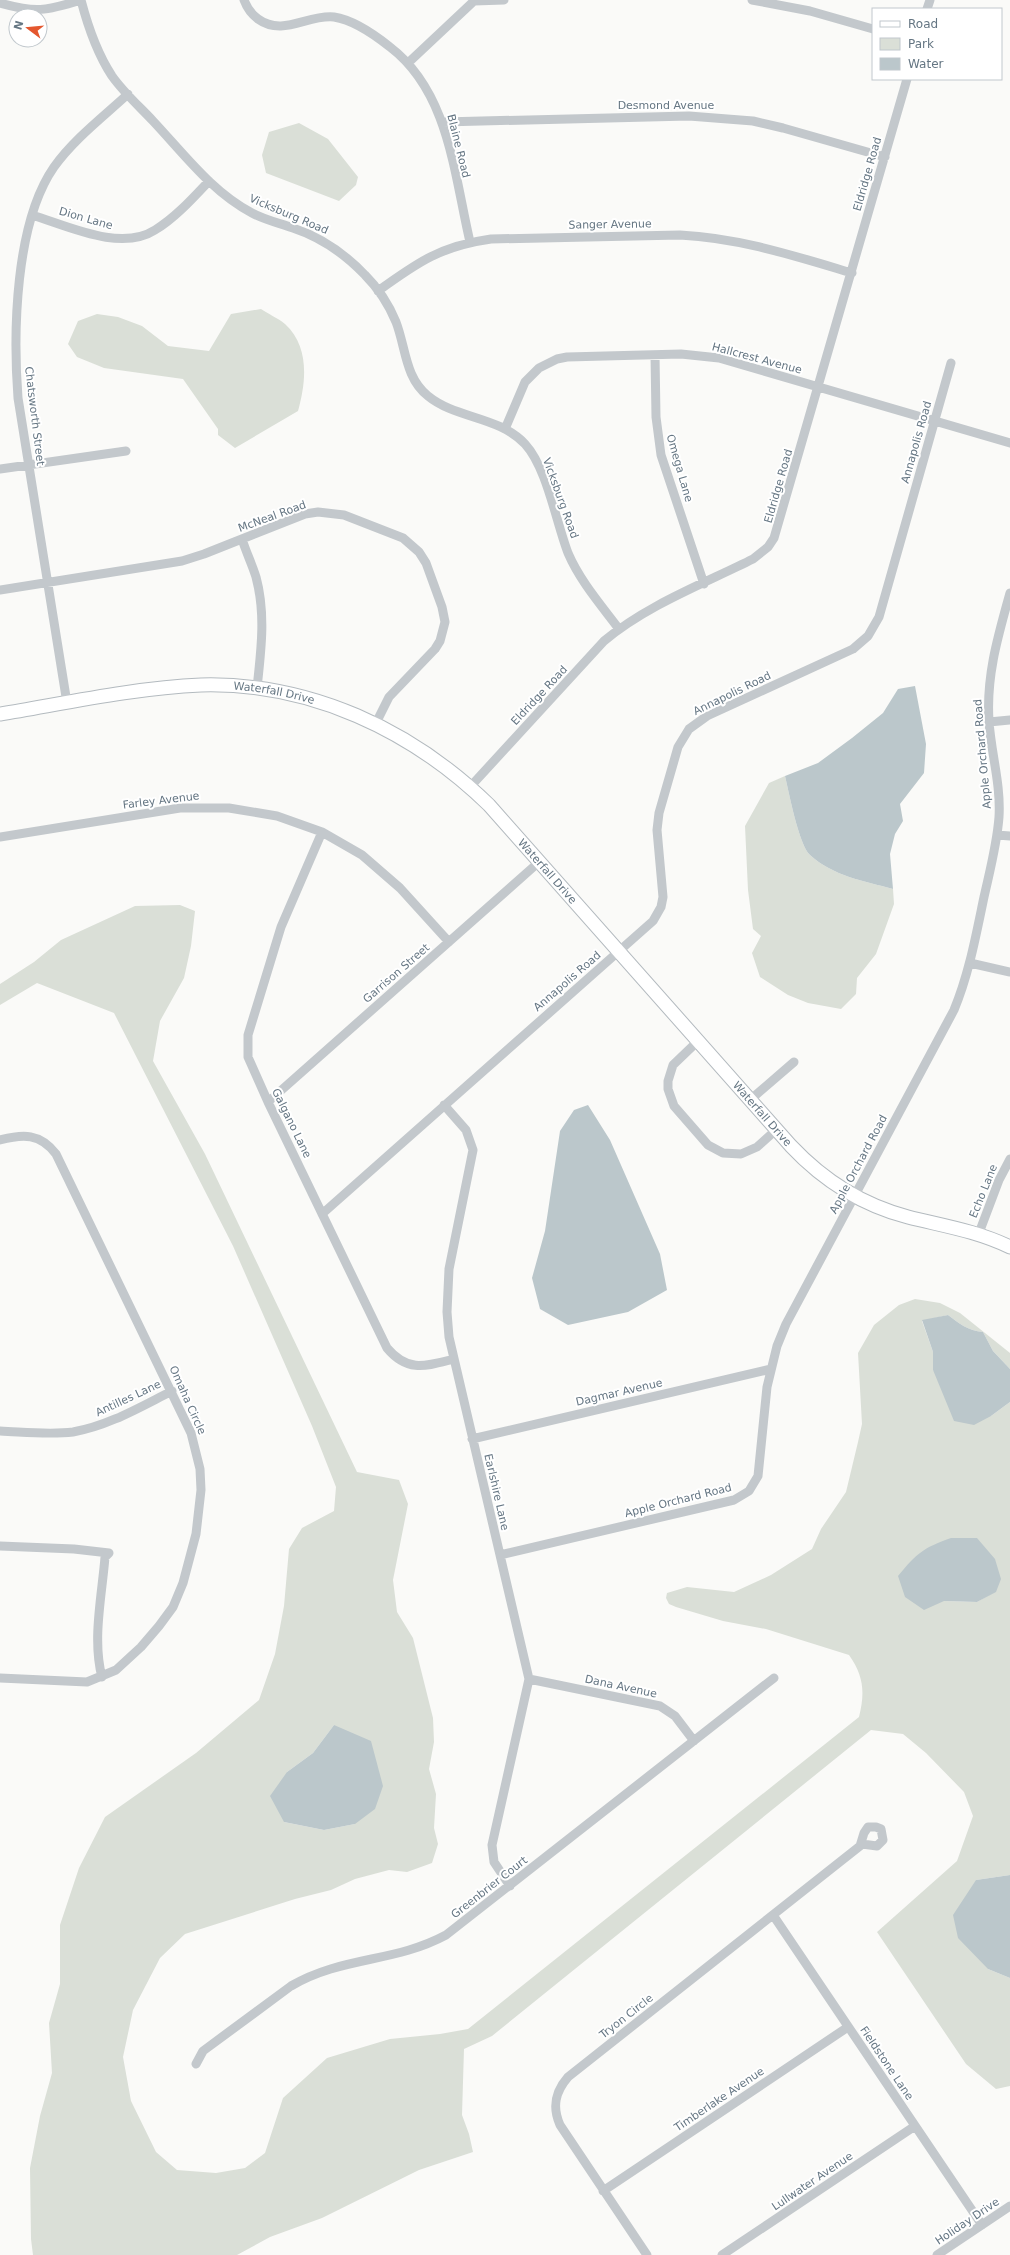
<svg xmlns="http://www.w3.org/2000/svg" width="1010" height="2255" viewBox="0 0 1010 2255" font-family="'DejaVu Sans',sans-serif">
  <rect width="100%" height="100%" fill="#fafaf8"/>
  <!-- green -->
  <path fill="#dadfd7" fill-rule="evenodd" d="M299,123L328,139L358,177L356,185L339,201L266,173L262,155L269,132Z
    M261,309C268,314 278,318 285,324C310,347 306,382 298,411L235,448L218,435V429L183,379L104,368L77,357L68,344L78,321L97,314L118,317L142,326L168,346L209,351L231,314Z
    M785,776C789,793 799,845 810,855C833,876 864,881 893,889L894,904L876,954L857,978L856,994L841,1009L808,1003L788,995L760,977L752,953L761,936L753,929L748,890L745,826L769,783Z
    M180,905L195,911L191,946L184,978L160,1021L153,1061L205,1154L357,1472L399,1480L408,1504L393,1580L397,1612L413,1638L433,1718L434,1742L429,1769L436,1794L434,1828L438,1844L432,1863L407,1872L389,1870L355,1879L331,1890L295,1899L185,1934L160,1958L133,2010L123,2057L131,2101L156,2152L177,2170L216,2173L245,2168L265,2153L283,2098L327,2058L390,2039L440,2034L468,2029L859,1717C865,1693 864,1676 849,1655L766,1629L723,1621L676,1607L669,1604L666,1598L667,1593L687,1587L734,1592L771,1575L812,1549L821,1529L846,1492L858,1442L862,1424L858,1353L874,1325L899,1305L915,1299L940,1303L960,1313L1010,1353V1369L993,1351L983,1332C968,1331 959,1323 948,1315L922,1321L933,1352V1370L991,1416L1010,1402V1875L976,1880L988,1969L1010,1978V2086L996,2089L966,2064L877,1932L957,1861L973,1816L964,1792L926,1753L903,1734L871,1730L492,2036L464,2049L462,2115L469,2134L473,2152L419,2170L322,2218L270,2237L237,2255H33L31,2239L30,2168L40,2116L52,2073L49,2023L60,1984V1925L79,1868L105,1817L196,1753L259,1700L275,1654L284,1606L289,1549L302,1528L334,1511L336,1487L312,1426L233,1246L114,1013L37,983L0,1005V984L34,962L61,940L135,906ZM996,1591L977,1602L944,1601ZM334,1725L355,1824L324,1830L284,1822L287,1772L313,1753Z"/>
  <!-- water -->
  <path fill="#bbc7cb" d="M915,686L926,744L924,773L900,804L903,821L895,834L890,854L893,889C864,881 833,876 810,855C799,845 789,793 785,776L818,763L852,738L883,713L898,689Z
    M588,1105L610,1140L660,1254L667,1290L628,1312L568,1325L540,1309L532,1278L545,1231L560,1131L574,1110Z
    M948,1315C959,1323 968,1331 983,1332L993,1351L1010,1369V1402L991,1416L974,1425L954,1421L933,1370V1352L922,1320Z
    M951,1538H977L995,1559L1001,1579L996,1592L977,1602L944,1601L924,1610L905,1597L898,1576C917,1553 923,1548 951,1538Z
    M334,1725L371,1741L383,1786L375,1809L355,1824L324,1830L284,1822L270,1796L287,1772L313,1753Z
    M1010,1875V1978L988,1969L958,1938L953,1915L976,1880Z"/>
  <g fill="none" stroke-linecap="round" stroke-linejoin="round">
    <defs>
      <g id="secondary">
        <path id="s1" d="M0,714C66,703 134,688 201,685C310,682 412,730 489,805L791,1146C823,1180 862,1205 908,1217C944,1226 977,1231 1010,1247"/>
      </g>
    </defs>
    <!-- secondary casing -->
    <use href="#secondary" stroke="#b3babf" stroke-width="15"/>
    <!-- street -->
    <path stroke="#c3c8cc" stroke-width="9" d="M81,0C88,27 97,53 112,76C124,93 140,107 153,121C184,154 212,192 252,213C265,220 279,223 293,228C320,237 345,254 365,275C378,288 389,305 396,322C406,348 405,378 428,396C456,419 499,416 525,444C547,468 556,522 568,553C580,581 601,605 619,629
      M244,0C247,8 251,14 258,19C283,37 308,14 334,17C354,20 375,35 390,47C449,92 454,174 470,242
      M752,0L810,11L873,29
      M474,1L504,0
      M0,3C35,13 46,11 81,0
      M927,9L930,0
      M408,63L474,1
      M443,122L689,116L753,121L783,128L885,157
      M32,215C68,226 121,252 155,230C175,218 193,198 209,181
      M378,291C418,262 441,246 491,239L680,235C740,238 795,256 852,273
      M655,355L656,417L661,455L704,584
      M505,429L525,382L539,368L557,359L567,357L681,354L719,358L1010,443
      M0,469L126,451
      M242,539C246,552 252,564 256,577C266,614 261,651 257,688
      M0,590L182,561L204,554L305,514L318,512L344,515L403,538L419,552L426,563L442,607L445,622L440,641L435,649L389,697L376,723
      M67,703L18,398C13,332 15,223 54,167C74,139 103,117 128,94
      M989,722L1010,720
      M470,787L604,641C647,605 703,584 753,559L768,547L774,538L907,79
      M322,832L281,927L248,1035V1057L268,1102L387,1348C408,1373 426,1366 454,1359
      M997,835L1010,836
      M0,837L180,808H229L277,816L322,832L362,855L400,888L449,942
      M970,963L1010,972
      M698,1041L673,1065L668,1081V1089L674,1106L708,1145L723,1153L741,1154L757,1147L776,1130
      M750,1100L794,1062
      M268,1102L539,862
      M444,1105L466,1130L473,1150L449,1269L447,1312L449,1337L529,1679L492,1845L494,1862L510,1886
      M0,1140C23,1134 40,1133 56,1154L191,1433L200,1469L201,1490L196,1534L183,1583L173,1607L159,1626L141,1647L116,1670L87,1682L0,1678
      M322,1214L653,921L661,907L663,897L657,830L659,813L678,747L689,729L707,716L853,649L868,636L879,617L951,363
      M979,1233L999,1180L1010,1159
      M0,1431C24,1432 49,1435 73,1432C108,1426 140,1407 172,1391
      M472,1439L771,1369
      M0,1546L74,1549L109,1553
      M500,1555L734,1500L749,1491L758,1476L767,1387L777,1346L786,1324L954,1010C969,974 976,935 984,897C990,870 997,844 999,817C1001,784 991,753 989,721C986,676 998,636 1010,593
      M102,1677C92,1640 102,1595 105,1557L109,1553
      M529,1679L660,1706L675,1716L694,1741
      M773,1915L982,2225
      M196,2064L203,2051L291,1986C342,1956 394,1963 446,1935L774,1678
      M603,2191L848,2027
      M647,2255L560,2125C552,2107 555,2092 568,2077L860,1846L864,1833L868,1827H876L881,1829L883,1840L877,1846L862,1844
      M722,2255L915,2126
      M937,2255L1010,2206"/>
    <!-- secondary -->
    <use href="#secondary" stroke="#fff" stroke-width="13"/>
  </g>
  <g text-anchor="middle" stroke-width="4" stroke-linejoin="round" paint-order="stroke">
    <!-- street labels -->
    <g font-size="11" fill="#657683" stroke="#fff">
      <text x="666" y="109">Desmond Avenue</text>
      <text transform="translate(459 146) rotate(76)" y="4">Blaine Road</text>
      <text transform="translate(867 174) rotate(-74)" y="4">Eldridge Road</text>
      <text transform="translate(289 214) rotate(23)" y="4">Vicksburg Road</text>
      <text transform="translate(86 218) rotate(16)" y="4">Dion Lane</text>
      <text transform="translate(610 224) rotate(-1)" y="4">Sanger Avenue</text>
      <text transform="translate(757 358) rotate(15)" y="4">Hallcrest Avenue</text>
      <text transform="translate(35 416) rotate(83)" y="4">Chatsworth Street</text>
      <text transform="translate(916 442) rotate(-74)" y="4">Annapolis Road</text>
      <text transform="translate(680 468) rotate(74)" y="4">Omega Lane</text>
      <text transform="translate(778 486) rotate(-74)" y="4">Eldridge Road</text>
      <text transform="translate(561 498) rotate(70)" y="4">Vicksburg Road</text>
      <text transform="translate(272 516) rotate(-20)" y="4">McNeal Road</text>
      <text transform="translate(732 693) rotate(-26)" y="4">Annapolis Road</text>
      <text dy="4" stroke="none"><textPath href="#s1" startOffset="277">Waterfall Drive</textPath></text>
      <text transform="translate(539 695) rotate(-47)" y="4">Eldridge Road</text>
      <text transform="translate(982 754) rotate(-95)" y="4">Apple Orchard Road</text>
      <text transform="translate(161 800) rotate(-7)" y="4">Farley Avenue</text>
      <text dy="4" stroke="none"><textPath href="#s1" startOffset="612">Waterfall Drive</textPath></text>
      <text transform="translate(396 973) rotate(-41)" y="4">Garrison Street</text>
      <text transform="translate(567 981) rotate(-41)" y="4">Annapolis Road</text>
      <text dy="4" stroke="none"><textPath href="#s1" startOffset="936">Waterfall Drive</textPath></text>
      <text transform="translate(292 1123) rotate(64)" y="4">Galgano Lane</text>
      <text transform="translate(858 1164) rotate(-62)" y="4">Apple Orchard Road</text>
      <text transform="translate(983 1191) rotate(-68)" y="4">Echo Lane</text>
      <text transform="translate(619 1392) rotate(-13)" y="4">Dagmar Avenue</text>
      <text transform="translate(128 1398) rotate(-25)" y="4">Antilles Lane</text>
      <text transform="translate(188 1400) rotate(66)" y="4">Omaha Circle</text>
      <text transform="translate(497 1492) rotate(77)" y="4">Earlshire Lane</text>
      <text transform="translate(678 1500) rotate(-14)" y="4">Apple Orchard Road</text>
      <text transform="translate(621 1686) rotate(12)" y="4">Dana Avenue</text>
      <text transform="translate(489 1887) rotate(-38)" y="4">Greenbrier Court</text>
      <text transform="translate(626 2016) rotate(-38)" y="4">Tryon Circle</text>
      <text transform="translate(887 2063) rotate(56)" y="4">Fieldstone Lane</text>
      <text transform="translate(719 2099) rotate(-34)" y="4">Timberlake Avenue</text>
      <text transform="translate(812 2181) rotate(-34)" y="4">Lullwater Avenue</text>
      <text transform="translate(967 2221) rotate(-34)" y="4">Holiday Drive</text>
    </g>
  </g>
  <!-- legend -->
  <rect x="872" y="8" width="130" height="72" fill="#ffffff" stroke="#c1c8cd"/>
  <rect x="880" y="21" width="20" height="6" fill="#ffffff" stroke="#c1c8cd"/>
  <text x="908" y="28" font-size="12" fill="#657683">Road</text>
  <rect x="880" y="38" width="20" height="12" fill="#dadfd7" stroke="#c1c8cd"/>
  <text x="908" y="48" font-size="12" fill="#657683">Park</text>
  <rect x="880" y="58" width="20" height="12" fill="#bbc7cb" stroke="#c1c8cd"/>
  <text x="908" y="68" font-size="12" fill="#657683">Water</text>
  <!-- north arrow -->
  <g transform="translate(28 28) rotate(286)"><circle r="19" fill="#ffffff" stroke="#c1c8cd"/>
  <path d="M0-3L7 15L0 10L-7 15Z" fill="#e4572e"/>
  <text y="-6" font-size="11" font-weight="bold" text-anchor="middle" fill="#657683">N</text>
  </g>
</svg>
